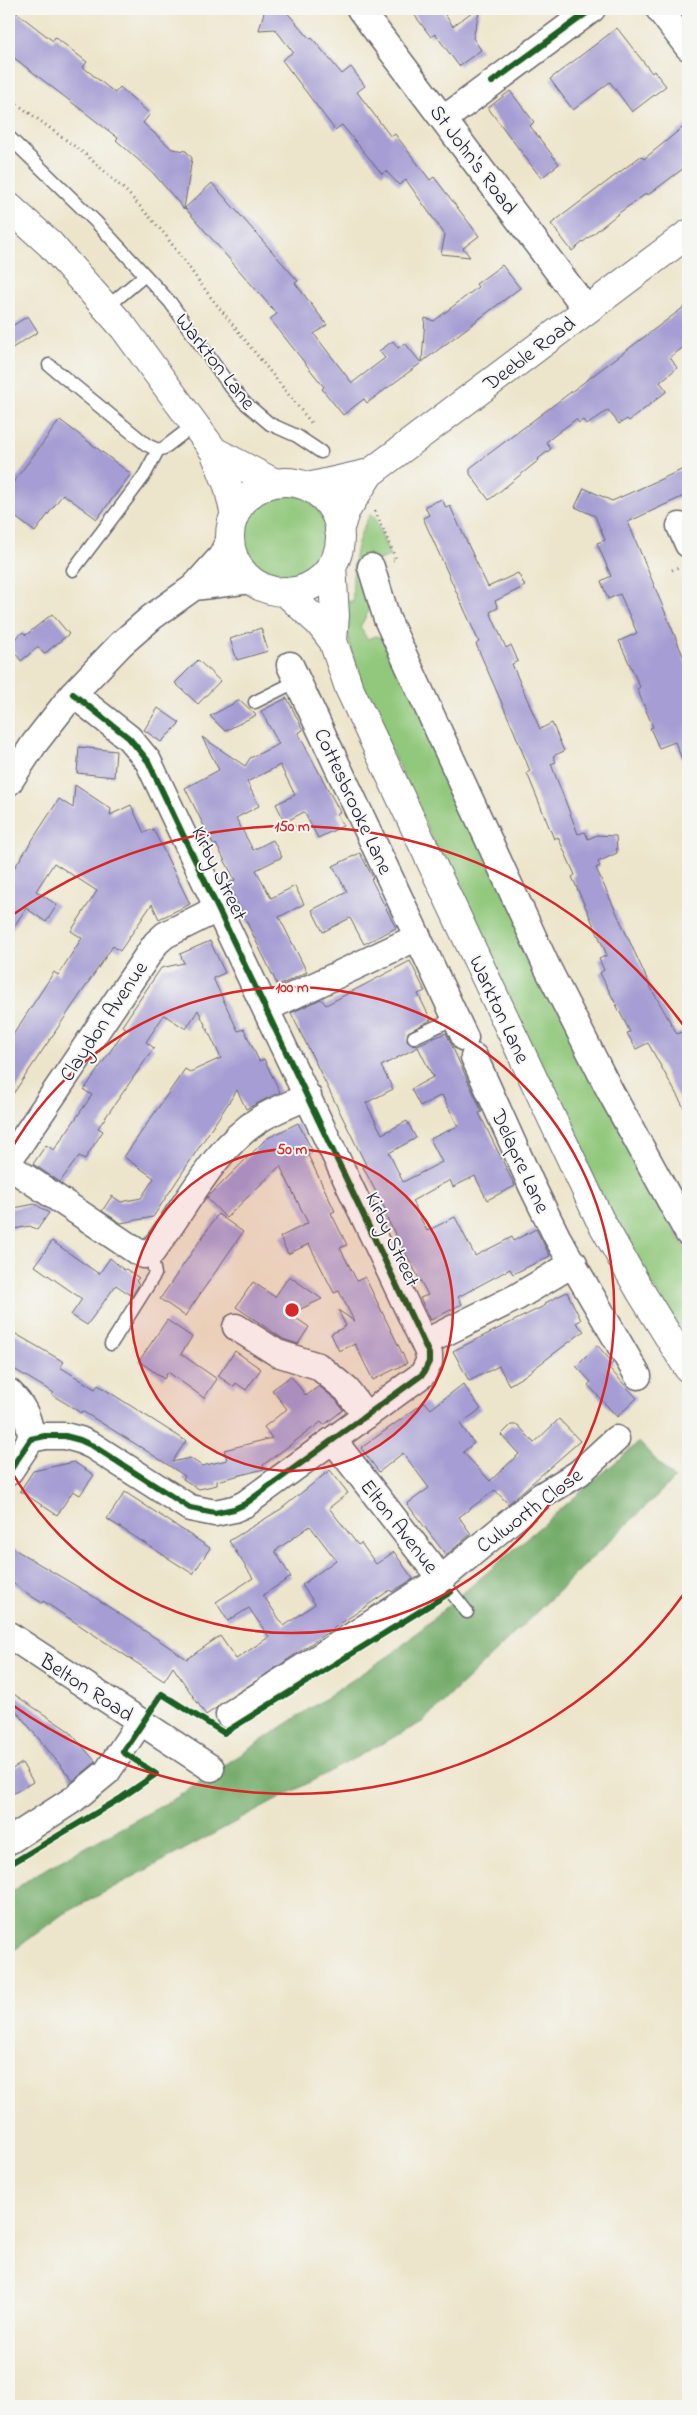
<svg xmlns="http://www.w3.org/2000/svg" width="697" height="2415" viewBox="0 0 697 2415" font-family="'Indie Flower',sans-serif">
  <rect width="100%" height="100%" fill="#f6f6f2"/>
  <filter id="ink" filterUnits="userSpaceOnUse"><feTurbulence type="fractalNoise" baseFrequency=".02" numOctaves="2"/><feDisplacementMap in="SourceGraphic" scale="10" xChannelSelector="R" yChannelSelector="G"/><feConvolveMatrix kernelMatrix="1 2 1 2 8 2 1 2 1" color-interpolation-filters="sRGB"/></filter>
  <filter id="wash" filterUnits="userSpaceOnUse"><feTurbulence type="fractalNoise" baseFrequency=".0096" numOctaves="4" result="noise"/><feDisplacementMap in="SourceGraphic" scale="20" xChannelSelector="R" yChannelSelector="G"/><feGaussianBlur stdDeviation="1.12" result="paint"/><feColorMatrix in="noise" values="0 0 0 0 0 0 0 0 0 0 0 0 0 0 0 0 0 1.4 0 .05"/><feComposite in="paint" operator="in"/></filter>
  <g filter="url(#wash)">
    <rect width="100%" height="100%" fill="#ede5cb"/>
    <!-- green -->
    <path fill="#91c87b" stroke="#5a755b" d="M243 536a42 42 0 1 1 84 0a42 42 0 1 1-84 0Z
      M370,515L374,516L390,556L359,567L371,607L360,627L367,639L375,636L385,639L663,1210L688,1254V1347L585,1167L364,692L349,642L344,602L353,601C352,571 354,541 370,515Z"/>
    <!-- forest -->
    <path fill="#74ac6b" stroke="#4b6753" d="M639,1442L674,1479L424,1721L60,1916L9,1954V1894L33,1876L174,1799L393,1653Z"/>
    <g id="blocks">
      <!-- building -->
      <path fill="#a59dd3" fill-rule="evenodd" d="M9,9H12L53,41L55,37L87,62L83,67L115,93L120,87L150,114L143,123L172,149L186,151L192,158L184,209L153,173L116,140L118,138L9,54Z
        M265,9H284L310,39L312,38L342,74L351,67L365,86L357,92L391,137L395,134L430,180L434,177L479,236L463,248L470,257L441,254L445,235L406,180L399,185L386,171L382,174L342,125L335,130L282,60L293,52L275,29L259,30Z
        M410,9H441L453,26L476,9H480L473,38L481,50L459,66L435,34L431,37Z
        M617,28L652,73L654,71L666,86L632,112L610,82L573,110L550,79Z
        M510,91L534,122L530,126L559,164L541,178L488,108Z
        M688,123V165L648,195L647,193L619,213L572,251L551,224L641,156L644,159Z
        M212,183L298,281L295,283L327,325L314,334L352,383L385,358L379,351L393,341L398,348L405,343L421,363L367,403L364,399L343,415L322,389L324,387L270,319L277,314L185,208Z
        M502,265L520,288L422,362L425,318L434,321L478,287L476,284Z
        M688,304V344L670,357L677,368L660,382L667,391L629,421L627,419L619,424L608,410L587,425L583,420L579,423L576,419L546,442L551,449L538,459L539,460L489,500L470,474V468Z
        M28,316L38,332L9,350V328Z
        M60,420L131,474L97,519L63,494L35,532L9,512V488Z
        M688,467V494L628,522L688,668V774L675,742L659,748L650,728L653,727L637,689L640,687L619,641L637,633L620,594L608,599L601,581L611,576L597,543L605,540L595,516L575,507L584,488L612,501Z
        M442,499L446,508L450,506L488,587L518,573L525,586L495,601L498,608L490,612L506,648L511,645L518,661L512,664L540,729L552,723L564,751L553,756L556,762L551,764L578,834L585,832L588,839L597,835L616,836L617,853L598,862L600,866L596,868L651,988L677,1034L681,1032L688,1045V1115L648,1043L636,1049L627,1033L630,1032L600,973L604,970L599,959L607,955L572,877L575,875L558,837L554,839L527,773L530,771L514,731L476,644L479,642L423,518L429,515L425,506Z
        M52,614L69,634L44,654L38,647L21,661L9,644L23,632L26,635Z
        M261,628L268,651L237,660L230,639Z
        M198,660L220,681L198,704L175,683Z
        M287,698L303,730L298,733L340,812L337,814L343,826L318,838L304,812L285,822L276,804L295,795L280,765L247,782L259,806L236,818L253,850L273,840L282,857L256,870L271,898L295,886L304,904L279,917L307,972L278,986L228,884L235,880L216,844L214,846L185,788L219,770L202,737L245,766L250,758L279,744L261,711Z
        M240,700L256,715L225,731L210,716Z
        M158,708L180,723L161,742L144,730Z
        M79,747L116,751L114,777L77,773Z
        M75,785L111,809L110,815L131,805L144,833L153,829L190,904L159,919L152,904L120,951L113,946L9,1100V1041L54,972L58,975L82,938L71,931L97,891L54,863L36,891L57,905L46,922L26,908L9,934V876L59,799L73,808Z
        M360,853L373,878L371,879L396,928L364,944L350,918L323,932L312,910L347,892L333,866Z
        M210,941L225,973L213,978L238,1031L244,1029L259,1061L264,1059L280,1092L246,1109L237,1090L153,1217L121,1223L102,1211L112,1196L121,1202L141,1198L154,1178L124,1157L185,1069L190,1072L221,1058L198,1010L186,1029L164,1015L146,1042L154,1048L98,1128L103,1131L85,1159L79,1156L60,1182L33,1164L46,1145L54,1150L92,1095L84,1090L126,1028L122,1026L161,968L184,963L180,954Z
        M410,961L425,991L418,994L431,1020L408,1032L407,1041L410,1044L417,1045L446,1033L482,1112L479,1113L515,1186L487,1200L475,1176L453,1187L450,1180L412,1201L427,1231L455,1217L475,1256L512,1237L513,1241L536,1229L550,1256L513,1274L510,1269L458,1297L462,1304L431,1320L420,1298L428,1295L385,1215L387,1213L363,1167L366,1165L291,1013L321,999L326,1005ZM418,1047L433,1077L411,1089L420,1106L442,1095L458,1126L430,1139L442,1162L403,1182L389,1153L416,1138L407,1121L382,1134L366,1103L393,1089L381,1066Z
        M298,1123L313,1152L308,1155L335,1211L331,1213L347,1245L340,1248L357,1281L365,1277L407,1363L373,1380L355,1344L339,1351L331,1334L346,1326L338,1310L354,1321L339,1291L334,1293L309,1244L288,1254L280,1237L308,1223L280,1166L226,1218L207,1198L266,1139Z
        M35,1204L49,1213L37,1230L30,1226L9,1230V1209Z
        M218,1214L243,1232L185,1316L160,1299Z
        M52,1241L99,1274L110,1258L124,1270L126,1269L139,1278L136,1281L139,1284L132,1296L116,1285L87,1325L71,1315L82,1299L35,1266Z
        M289,1276L322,1299L290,1314L309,1327L298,1344L283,1339L236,1307L253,1282L275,1297Z
        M567,1292L581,1320L576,1323L584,1331L524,1376L509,1385L499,1366L469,1381L453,1351L546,1305L545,1303Z
        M167,1320L192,1337L181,1354L217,1379L204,1398L168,1372L164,1379L139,1361Z
        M9,1330L64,1362L60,1367L95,1389L98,1385L186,1441L172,1462L190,1458L202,1466L227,1460L224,1450L272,1438L264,1427L287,1409L272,1390L291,1376L306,1396L319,1386L336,1400L343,1410L324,1425L321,1422L263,1465L264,1469L217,1481V1485L199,1489L183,1479L185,1476L142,1448L82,1411L81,1413L67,1404L52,1395L54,1393L9,1366Z
        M597,1345L613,1363L608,1367L637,1398L617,1417L588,1385L591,1382L576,1366Z
        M235,1351L261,1369L246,1390L236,1383L234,1387L218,1376Z
        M463,1384L481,1409L460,1424L474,1443L463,1452L490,1481L519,1454L501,1435L511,1425H518L534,1443L559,1419L580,1441L508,1504L495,1490L459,1517L471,1534L446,1555L407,1504L429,1488L403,1453L379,1472L361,1448L425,1402L431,1409Z
        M74,1462L94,1475L80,1495L73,1491L57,1515L20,1491L33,1471Z
        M330,1470L348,1493L329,1508L358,1545L361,1543L376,1564L394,1552L413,1579L392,1592L390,1590L206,1715L173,1667L164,1681L43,1601L42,1603L9,1581V1546L88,1593L187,1659L220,1636L236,1659L269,1637L249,1608L228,1621L216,1602L253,1578L229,1541L281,1509ZM310,1526L336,1560L302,1585L315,1604L284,1626L263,1595L291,1577L275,1551Z
        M125,1492L210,1548L193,1574L107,1519Z
        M9,1691L69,1731L96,1762L73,1781L9,1702Z
        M22,1763L33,1782L9,1796V1771Z"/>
    </g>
  </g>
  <g filter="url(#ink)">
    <use href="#blocks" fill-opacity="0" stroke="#69666d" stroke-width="1"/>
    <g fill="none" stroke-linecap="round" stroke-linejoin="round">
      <defs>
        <path id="service" d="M9,137L96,222L170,302L229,385L244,402L270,424L297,436L321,452
          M106,308L145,275
          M49,365L147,445L158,450L164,448L194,425
          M73,570L144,476L158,450
          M255,702L297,681
          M414,1037L455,1018
          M111,1344L155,1274L151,1253
          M441,1579L467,1612"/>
        <path id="minor" d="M360,9L587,310
          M659,9L688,47
          M444,119L592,9
          M680,526L688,544
          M371,567L387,619L547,967L610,1091L688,1233
          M194,587L251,580
          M290,665L465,1038
          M9,782L34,744L73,694L121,644L152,617L194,587L221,557L230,539
          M267,1008L418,937
          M474,1057L532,1186L557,1237L638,1376
          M9,1160L156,943L165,935L219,908
          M9,1166L136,1251L144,1255L151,1253C185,1209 212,1150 260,1119C274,1110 292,1104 308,1096
          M236,1327L277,1353L318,1366L347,1390L366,1416
          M424,1343L517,1297L574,1263
          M9,1392C23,1405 30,1419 31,1439
          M333,1440L441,1579
          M9,1472L31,1439L45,1436H65L80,1440L93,1446L190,1508L215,1513L234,1509L245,1504L423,1374L429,1362V1354L424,1343L148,761L129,738L73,694
          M9,1635L211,1768
          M229,1715L441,1579L541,1496L579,1473L616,1439
          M9,1841L74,1799L107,1772L140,1722"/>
        <path id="tertiary" d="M9,207L50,244L124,328L214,451L275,483
          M214,451L228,486L235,515
          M230 537a55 55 0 1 1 110 0a55 55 0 1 1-110 0Z
          M308,487L370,473
          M339,531L345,512L370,473L688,234
          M332,565L335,615L333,641
          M284,591L319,623L333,641L349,688L599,1218L639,1289L688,1368"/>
      </defs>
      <!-- service casing -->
      <use href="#service" stroke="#69666d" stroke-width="15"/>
      <!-- minor casing -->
      <use href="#minor" stroke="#69666d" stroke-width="29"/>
      <!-- tertiary casing -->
      <use href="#tertiary" stroke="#69666d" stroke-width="30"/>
      <!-- path -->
      <path stroke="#69666d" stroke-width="3" stroke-dasharray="1 4" stroke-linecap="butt" d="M9,98L85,154L127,192L163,232L209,295L312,424
        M375,511L396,559L393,560
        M672,570L681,566"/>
      <!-- service -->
      <use href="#service" stroke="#fff" stroke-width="12"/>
      <!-- minor -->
      <use href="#minor" stroke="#fff" stroke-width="26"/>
      <!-- tertiary -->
      <use href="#tertiary" stroke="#fff" stroke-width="28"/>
      <defs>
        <path id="cycleway" d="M492,82L592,9
          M9,1472L31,1439L45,1436H65L80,1440L93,1446L190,1508L215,1513L234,1509L245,1504L423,1374L429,1362V1354L424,1343L148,761L129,738L73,694
          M9,1865L121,1798L156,1774L123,1752L162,1694L224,1733L451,1592"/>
      </defs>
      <!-- cycleway casing -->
      <use href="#cycleway" stroke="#f6f6f2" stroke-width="9"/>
      <!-- cycleway -->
      <use href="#cycleway" stroke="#1b5e20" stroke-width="6"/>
    </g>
  </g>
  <!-- distance rings -->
  <circle cx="292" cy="1310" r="161" fill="#d62828" fill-opacity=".12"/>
  <g fill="none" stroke="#d62828" stroke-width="2.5">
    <circle cx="292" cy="1310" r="161"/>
    <path d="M9 1153A323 323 0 1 1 9 1467"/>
    <path d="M686 1591A484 484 0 0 1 11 1704M11 916A484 484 0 0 1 686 1029"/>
  </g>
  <g text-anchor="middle" stroke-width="4" stroke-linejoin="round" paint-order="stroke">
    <!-- street labels -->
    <g font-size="21" fill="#22223b" stroke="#f6f6f2">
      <text transform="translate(474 159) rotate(53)" y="7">St John's Road</text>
      <text transform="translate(529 353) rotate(-37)" y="7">Deeble Road</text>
      <text transform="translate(216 361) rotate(52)" y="7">Warkton Lane</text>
      <text transform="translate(354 801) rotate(65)" y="7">Cottesbrooke Lane</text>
      <text transform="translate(220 873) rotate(64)" y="7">Kirby Street</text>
      <text transform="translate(500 1009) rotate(65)" y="7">Warkton Lane</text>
      <text transform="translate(103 1021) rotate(-56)" y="7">Claydon Avenue</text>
      <text transform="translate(521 1161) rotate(65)" y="7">Delapre Lane</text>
      <text transform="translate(393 1239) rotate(65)" y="7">Kirby Street</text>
      <text transform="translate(529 1510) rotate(-37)" y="7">Culworth Close</text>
      <text transform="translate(400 1526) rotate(52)" y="7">Elton Avenue</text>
      <text transform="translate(87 1687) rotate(33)" y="7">Belton Road</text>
    </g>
  </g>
  <circle cx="292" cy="1310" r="8" fill="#d62828" stroke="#f6f6f2" stroke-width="2.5"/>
  <g font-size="15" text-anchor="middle" font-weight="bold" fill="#d62828" stroke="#f6f6f2" stroke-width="4" stroke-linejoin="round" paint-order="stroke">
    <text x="292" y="831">150 m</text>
    <text x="292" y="992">100 m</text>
    <text x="292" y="1154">50 m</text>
  </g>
  <!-- margin -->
  <rect width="697" height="2415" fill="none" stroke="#f6f6f2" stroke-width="30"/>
</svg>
